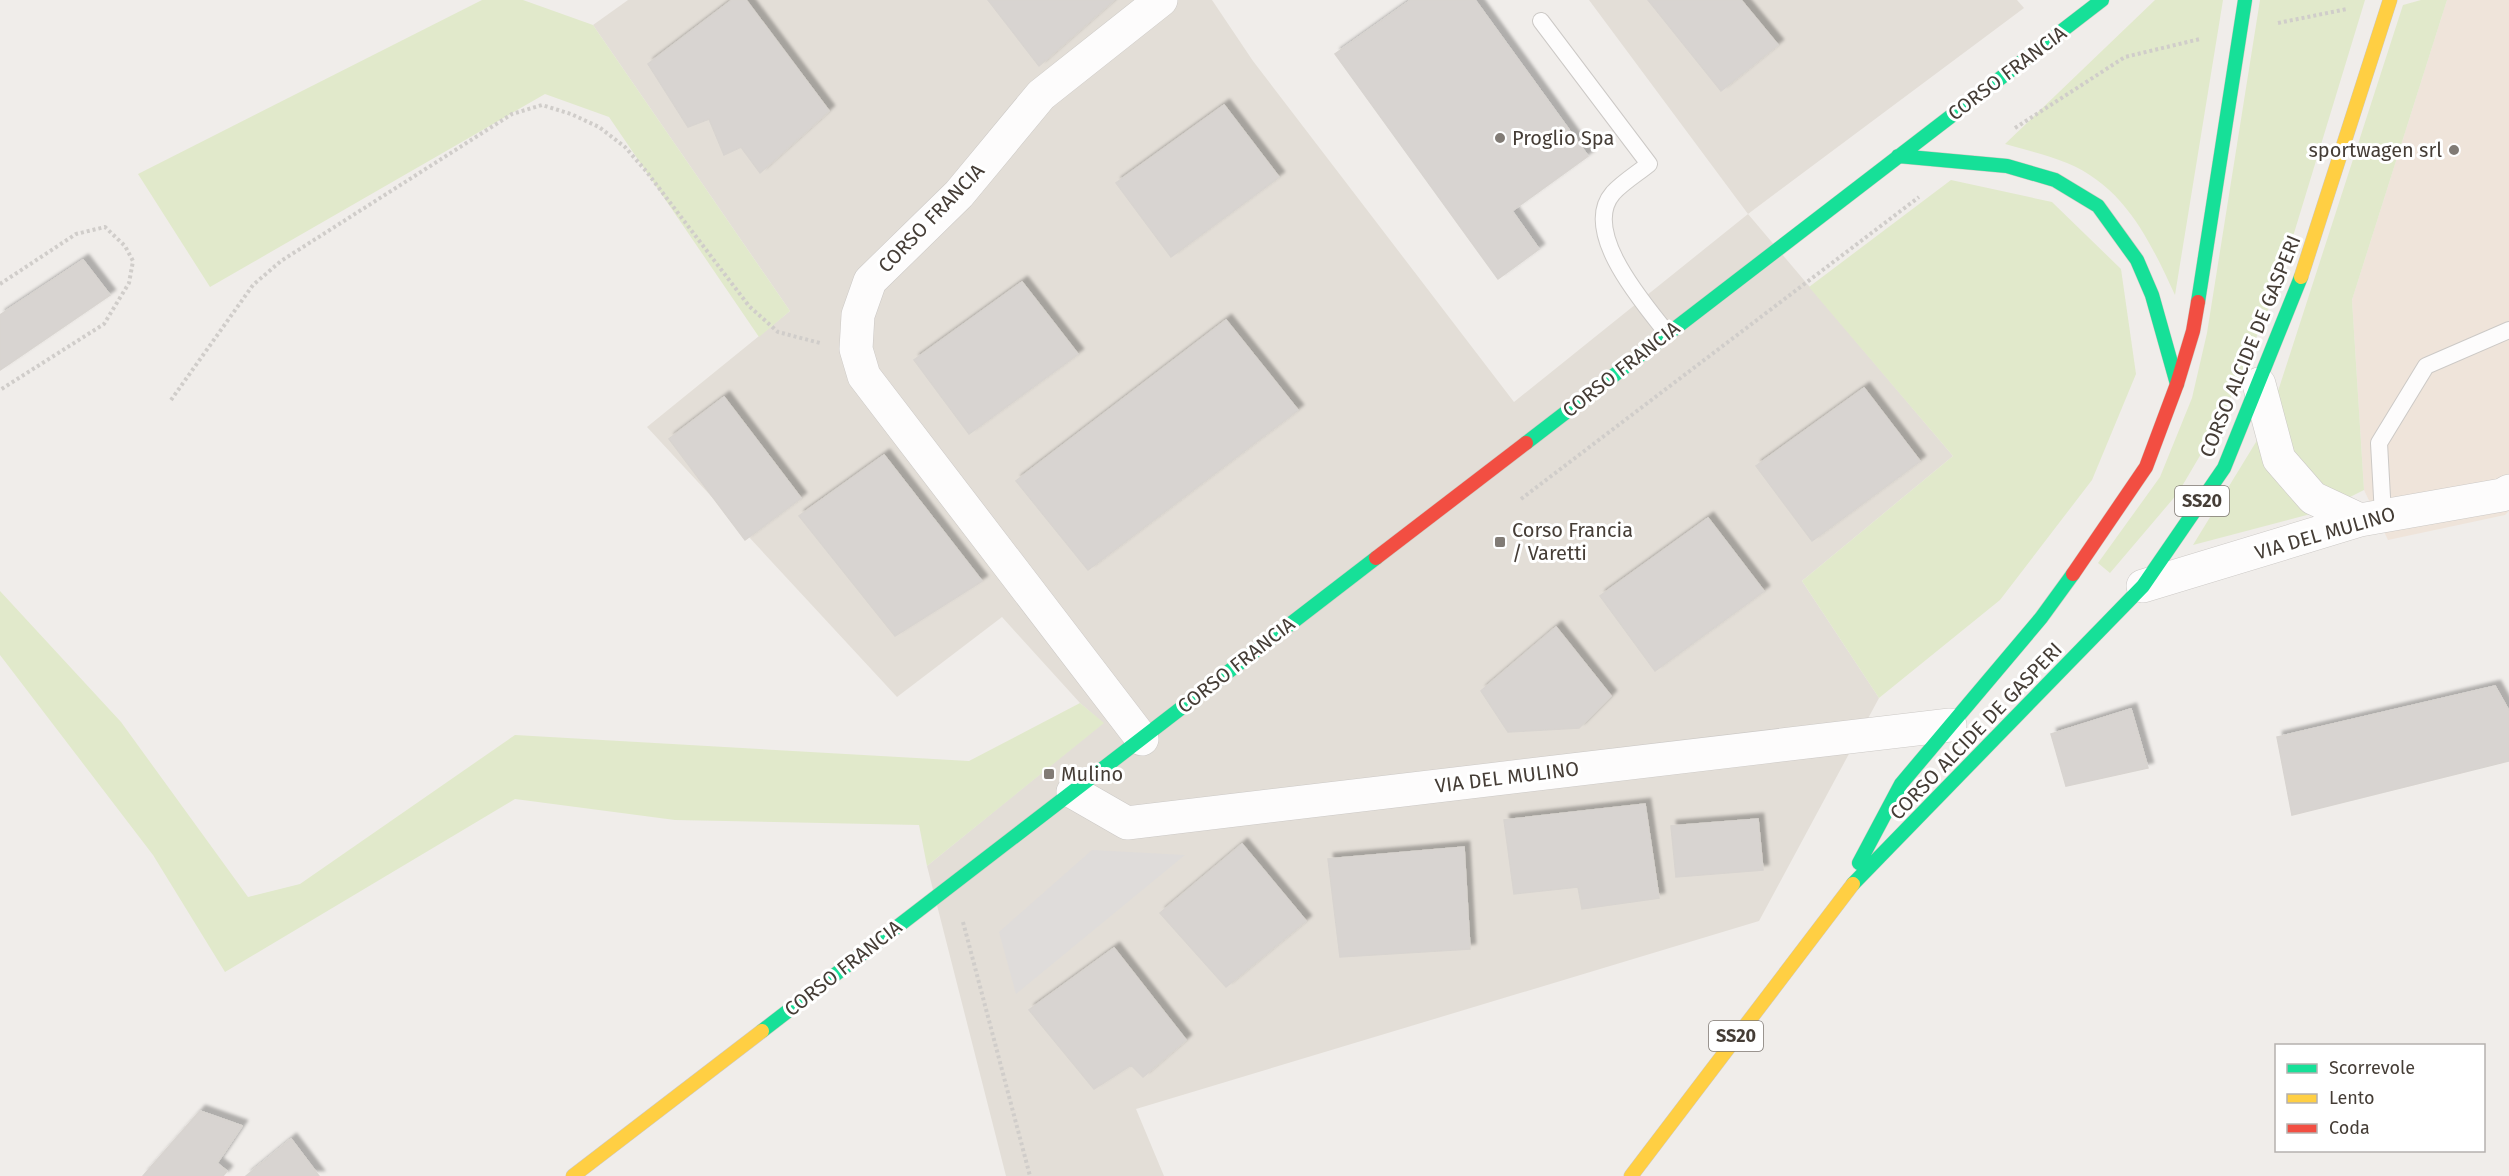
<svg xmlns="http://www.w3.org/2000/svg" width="2509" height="1176" viewBox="0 0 2509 1176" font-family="'Fira Sans',sans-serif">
  <defs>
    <filter id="shadow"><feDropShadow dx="5.5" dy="-5.5" stdDeviation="1.5" flood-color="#0004"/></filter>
  </defs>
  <rect width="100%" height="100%" fill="#f0edea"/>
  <!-- residential -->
  <path fill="#e3ded7" d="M628,0H1212L1253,61L1514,402L1748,214L1589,0H2017L2024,8L1748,214L1953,456L1802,581L1879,698L1759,921L1136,1109L1164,1176H1006L927,866L1103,723L1080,703L1002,617L897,697L647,427L790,311L593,25Z"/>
  <!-- commercial -->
  <path fill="#efe4da" d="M2447,0H2509V511L2505,515L2388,540L2364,490L2352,300Z"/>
  <!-- green -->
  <path fill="#e1e9cb" d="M482,0H523L593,25L790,311L759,337L609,117L545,94L210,287L138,174Z
    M2155,0H2223L2175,295C2150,241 2125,187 2067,163C2047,155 2026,150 2005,144Z
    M2260,0H2365L2277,289L2221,420L2178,493L2110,573L2098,563L2160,477L2192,398L2207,333Z
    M2421,0H2447L2352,300L2364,490L2322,511L2193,545L2256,442L2279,388L2403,5Z
    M1951,180L2052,202L2121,269L2136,374L2092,480L2000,600L1879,698L1802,581L1953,456L1809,287Z
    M0,591L121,722L248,897L300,884L515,735L969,761L1080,703L1104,723L927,866L919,825L675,820L515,799L225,972L153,855L0,655Z"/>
  <!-- parking -->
  <path fill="#dfdcda" d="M1092,850L1185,855L1016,994L999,932Z"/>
  <!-- building -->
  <path fill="#d8d4d1" stroke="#d8d4d0" stroke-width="1.5" filter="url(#shadow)" d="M732,0H746L829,111L760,173L741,147L724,155L709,119L688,127L648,64Z
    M988,0H1114L1039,66Z
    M1411,0H1475L1588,156L1512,211L1539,249L1498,279L1335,54Z
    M1648,0H1741L1778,45L1721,91Z
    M1224,105L1279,177L1171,257L1116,183Z
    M83,260L110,295L0,370V315Z
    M1022,282L1078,354L969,434L914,360Z
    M1226,320L1298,410L1088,570L1016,481Z
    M1864,388L1920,461L1812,541L1756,466Z
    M724,397L801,498L745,540L669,439Z
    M884,455L982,581L895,636L799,516Z
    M1708,518L1764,591L1655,671L1600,596Z
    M1556,627L1611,696L1579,728L1508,732L1481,691Z
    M2495,686L2509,711V761L2292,815L2277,737Z
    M2131,709L2148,768L2066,786L2051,734Z
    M1645,804L1659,898L1582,909L1578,887L1514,894L1504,820Z
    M1758,819L1763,870L1676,877L1671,826Z
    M1242,844L1306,921L1226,987L1160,913Z
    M1464,847L1470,949L1340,957L1328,859Z
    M1114,948L1186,1040L1143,1077L1131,1065L1094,1089L1029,1010Z
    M200,1111L242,1126L217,1163L227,1171L223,1176H143Z
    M291,1139L319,1176H246Z"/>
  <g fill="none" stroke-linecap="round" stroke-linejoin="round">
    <defs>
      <path id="lane" d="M1541,21L1649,164C1638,173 1623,182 1613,193C1580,231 1644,304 1667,333
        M2383,515L2379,443L2426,366L2509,330"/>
      <path id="street" d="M2259,384L2279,459L2313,498L2360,520
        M2143,586L2360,520L2502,495L2509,491
        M1142,739L864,376L856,349L858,315L870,281L959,194L1041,95L1161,0
        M1073,792L1127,823L1950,725"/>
      <path id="fast" d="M1898,156L2007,166L2055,180L2098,206L2137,260L2152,295L2177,384
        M2198,302L2245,0
        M1526,443L2102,0
        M1859,863L1901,784L2041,618L2073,574
        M1853,884L2143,586L2224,468L2301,277
        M762,1031L1376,558"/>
      <path id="slow" d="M2301,277L2390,0
        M573,1176L762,1031
        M1631,1176L1853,884"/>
      <path id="jam" d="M1376,558L1526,443
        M2073,574L2146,467L2177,384L2193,331L2198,302"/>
    </defs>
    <!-- lane casing -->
    <use href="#lane" stroke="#ccc9c6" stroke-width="18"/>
    <!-- street casing -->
    <use href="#street" stroke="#ccc9c6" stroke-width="34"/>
    <!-- fast casing -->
    <use href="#fast" stroke="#cec9c1" stroke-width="15"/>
    <!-- slow casing -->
    <use href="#slow" stroke="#cec9c1" stroke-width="15"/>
    <!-- jam casing -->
    <use href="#jam" stroke="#cec9c1" stroke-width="15"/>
    <!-- path -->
    <path stroke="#d0cdca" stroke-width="4" stroke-dasharray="3 3" stroke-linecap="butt" d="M2278,23L2347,9
      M2015,128L2125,57L2200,39
      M0,284L76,234L105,227L125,246L133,261L129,283L104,324L0,390
      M171,400L253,285L281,261L512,114L542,105L571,114L599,127L625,147L646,171L749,306L778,332L820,343
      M1521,499L1919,197
      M963,922L1030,1176"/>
    <!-- lane -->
    <use href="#lane" stroke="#fdfcfc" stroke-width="16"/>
    <!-- street -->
    <use href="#street" stroke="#fdfcfc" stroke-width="33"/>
    <!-- fast -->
    <use href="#fast" stroke="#16e098" stroke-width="14"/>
    <!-- slow -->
    <use href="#slow" stroke="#ffcf43" stroke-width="14"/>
    <!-- jam -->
    <use href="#jam" stroke="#f24e42" stroke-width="14"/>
  </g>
  <!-- markers -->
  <g fill="#817b75" stroke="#fff" stroke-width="2">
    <circle cx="1500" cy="138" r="6"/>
    <circle cx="2454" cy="150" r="6"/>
    <rect x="1494" y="536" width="12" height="12" rx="3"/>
    <rect x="1043" y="768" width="12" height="12" rx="3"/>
  </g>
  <g text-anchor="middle" stroke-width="6" stroke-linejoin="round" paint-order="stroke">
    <!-- shield labels -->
    <g fill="#fff" stroke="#7d7772" stroke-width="1.5">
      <rect x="2175" y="486" width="54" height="30" rx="4.5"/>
      <rect x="1709" y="1021" width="54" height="30" rx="4.5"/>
    </g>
    <g font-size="18" font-weight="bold" fill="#453d36">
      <text x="2202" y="507">SS20</text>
      <text x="1736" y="1042">SS20</text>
    </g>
    <!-- street labels -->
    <g font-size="20" fill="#453d36" stroke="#fff">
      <text transform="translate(2007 73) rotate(-37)" y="7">CORSO FRANCIA</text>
      <text transform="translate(931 218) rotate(-46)" y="7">CORSO FRANCIA</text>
      <text transform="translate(2250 346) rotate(-68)" y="7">CORSO ALCIDE DE GASPERI</text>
      <text transform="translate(1621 369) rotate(-38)" y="7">CORSO FRANCIA</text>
      <text transform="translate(2325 533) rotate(-16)" y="7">VIA DEL MULINO</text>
      <text transform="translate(1236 665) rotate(-38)" y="7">CORSO FRANCIA</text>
      <text transform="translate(1976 731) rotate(-46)" y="7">CORSO ALCIDE DE GASPERI</text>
      <text transform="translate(1507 777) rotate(-7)" y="7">VIA DEL MULINO</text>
      <text transform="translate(843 968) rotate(-38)" y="7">CORSO FRANCIA</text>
    </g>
    <!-- poi labels -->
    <g font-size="20" fill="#453d36" stroke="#fff" text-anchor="start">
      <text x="1512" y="145">Proglio Spa</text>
      <text x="2442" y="157" text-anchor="end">sportwagen srl</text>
      <text x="1512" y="537">Corso Francia<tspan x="1512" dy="23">/ Varetti</tspan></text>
      <text x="1061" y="781">Mulino</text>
    </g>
  </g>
  <!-- legend -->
  <rect x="2275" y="1044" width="210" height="108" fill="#ffffff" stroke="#b5b1af" stroke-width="1.5"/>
  <rect x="2287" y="1064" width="30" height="9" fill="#16e098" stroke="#b5b1af" stroke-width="1.5"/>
  <text x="2329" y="1074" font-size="18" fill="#453d36">Scorrevole</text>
  <rect x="2287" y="1094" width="30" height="9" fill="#ffcf43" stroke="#b5b1af" stroke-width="1.5"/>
  <text x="2329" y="1104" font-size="18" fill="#453d36">Lento</text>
  <rect x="2287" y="1124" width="30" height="9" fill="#f24e42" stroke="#b5b1af" stroke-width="1.5"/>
  <text x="2329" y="1134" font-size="18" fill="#453d36">Coda</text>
</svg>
